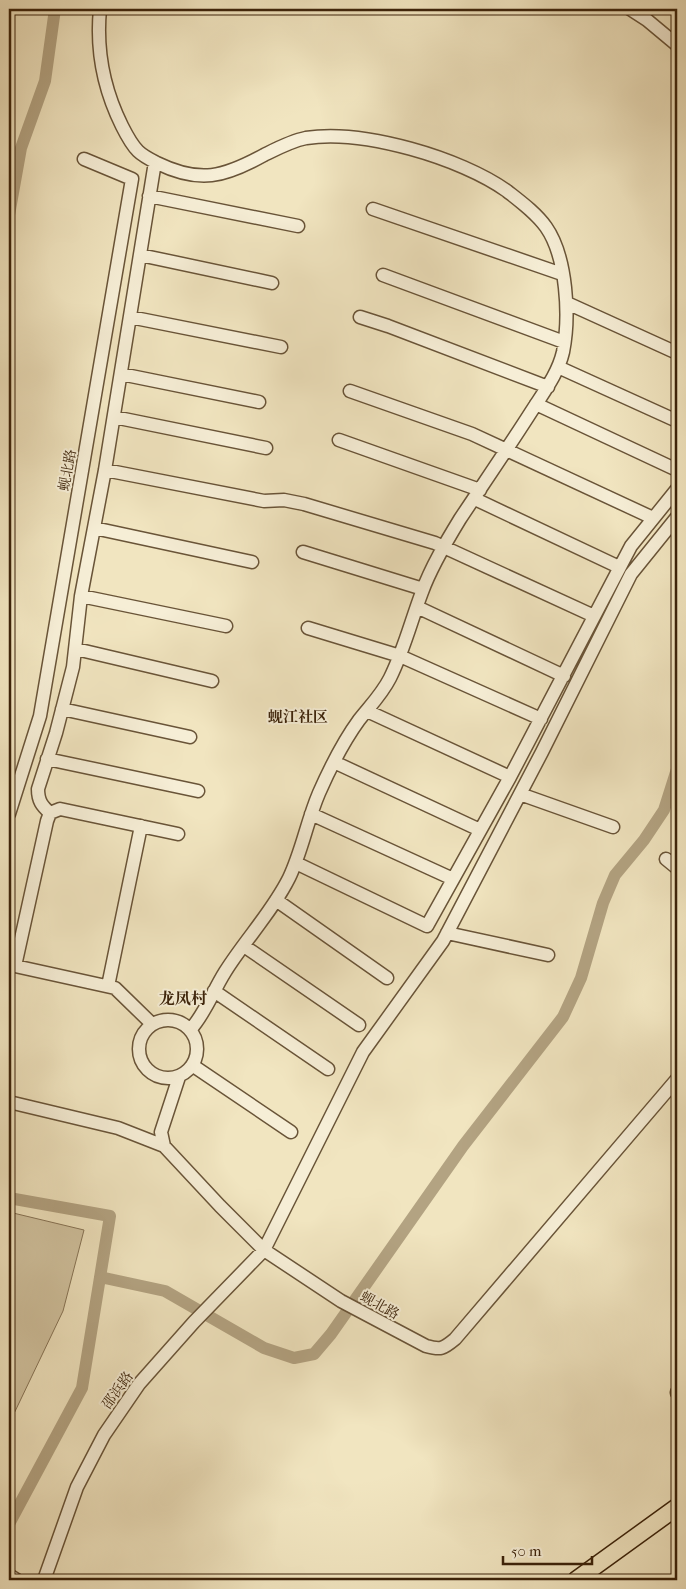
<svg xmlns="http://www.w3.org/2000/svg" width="686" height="1589" viewBox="0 0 686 1589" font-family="'IM FELL French Canon','Noto Serif SC',serif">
  <rect width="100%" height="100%" fill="#f1e5c0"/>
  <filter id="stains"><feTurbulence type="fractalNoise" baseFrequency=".004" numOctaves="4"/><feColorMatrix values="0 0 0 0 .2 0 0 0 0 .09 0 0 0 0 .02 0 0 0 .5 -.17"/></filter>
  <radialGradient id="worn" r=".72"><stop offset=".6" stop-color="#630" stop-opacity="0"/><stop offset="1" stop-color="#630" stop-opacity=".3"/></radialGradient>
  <!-- grass -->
  <path fill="#d2c4a1" stroke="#877456" d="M9,1212L84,1230L63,1311L9,1424Z"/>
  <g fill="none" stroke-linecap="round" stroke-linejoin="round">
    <!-- canal -->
    <path stroke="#b3a382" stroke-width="12" d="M9,215L21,148L45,81L55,9
      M9,1198L110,1216L82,1388L9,1524
      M100,1277L165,1291L264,1348L294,1358L314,1354L331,1334L463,1146L563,1017L581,978L603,903L615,875L644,840L664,810L677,769"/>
    <defs>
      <path id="minor" d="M100,9C96,50 103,88 122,126C126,134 131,144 138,151C143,156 151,160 157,163C200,184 224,177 264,155C278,148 291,141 306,138C363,129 461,158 507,191C521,202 536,213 546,227C567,257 570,317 563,352C558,374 543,393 531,412C508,448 484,483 460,519C446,542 431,567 422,592C411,621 404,650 390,678C382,694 370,706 359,720C343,742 330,768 319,793C307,821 302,851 289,878C272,912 245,940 225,972C213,991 205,1014 190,1030
        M630,9L647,20L677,45
        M149,196L298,226
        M373,209L562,274
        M140,255L272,283
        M383,275L564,342
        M567,303L677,353
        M130,317L281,347
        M360,317L388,326L548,387
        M558,367L677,421
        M121,374L259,402
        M350,391L472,434L653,518
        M536,404L677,470
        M114,417L266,448
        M339,440L480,490
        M105,470L264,501L284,500L304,504L435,543L594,616
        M475,499L619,567
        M94,528L252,562
        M303,552L423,589
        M81,596L226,626
        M417,607L564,676
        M308,628L400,656L541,719
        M76,649L212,681
        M62,709L190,737
        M367,711L510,777
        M47,759L198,791
        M334,762L480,830
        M520,794L613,827
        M50,813C42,806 38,801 38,789L56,733L73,667L81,596L105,470L155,162
        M9,814L40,716L132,179L84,159
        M311,814L453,879
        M666,859L677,868
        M296,863L427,926L510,777L631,546L677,489
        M276,900L387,978
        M447,933L548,955
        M244,946L359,1025
        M108,986L141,826
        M214,991L328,1069
        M139 1049a29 29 0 1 1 58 0a29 29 0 1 1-58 0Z
        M152,1024L115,988L15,966L47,821L50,813L60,809L178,834
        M192,1065L291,1132
        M9,1102L118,1128L164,1146L220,1206L264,1250L341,1301L426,1346C441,1350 443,1349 455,1339L677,1079
        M164,1146L161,1132L179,1077
        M677,1392V1393
        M9,1575L17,1580
        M44,1580L77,1487L104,1435L139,1384L194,1322L264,1250L363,1052L443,941L542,752L631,574L677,517"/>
      <path id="major" d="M576,1580L677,1507"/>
    </defs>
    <!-- minor casing -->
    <use href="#minor" stroke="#695438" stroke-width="15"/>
    <!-- major casing -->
    <use href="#major" stroke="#3c230a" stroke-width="19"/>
    <!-- minor -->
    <use href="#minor" stroke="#f6eed6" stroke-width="12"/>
    <!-- major -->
    <use href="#major" stroke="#f1e5c0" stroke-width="16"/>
  </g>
  <g text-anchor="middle" stroke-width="4" stroke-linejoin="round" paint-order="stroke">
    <!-- street labels -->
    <g font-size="14" fill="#3c230a" stroke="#f6eed6">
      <text transform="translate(67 470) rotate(-80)" y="5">蚬北路</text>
      <text transform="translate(380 1305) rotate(29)" y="5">蚬北路</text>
      <text transform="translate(117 1390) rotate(-54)" y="5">邵浜路</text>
    </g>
    <!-- neighbourhood labels -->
    <g font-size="15" font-weight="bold" fill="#3c230a" stroke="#f6eed6">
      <text x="298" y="722">蚬江社区</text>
    </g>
    <!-- quarter labels -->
    <g font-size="16" font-weight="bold" fill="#3c230a" stroke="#f6eed6">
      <text x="183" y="1004">龙凤村</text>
    </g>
  </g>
  <!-- margin -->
  <rect width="686" height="1589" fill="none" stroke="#f1e5c0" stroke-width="30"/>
  <rect x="10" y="10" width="666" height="1569" fill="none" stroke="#3c230a" stroke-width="2.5"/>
  <rect x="15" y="15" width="656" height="1559" fill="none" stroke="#3c230a"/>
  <!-- scale -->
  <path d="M503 1556v8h89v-8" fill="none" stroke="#3c230a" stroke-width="2.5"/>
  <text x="511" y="1556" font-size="15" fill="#3c230a" stroke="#f6eed6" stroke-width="4" paint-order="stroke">50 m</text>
  <rect width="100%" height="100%" filter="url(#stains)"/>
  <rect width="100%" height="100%" fill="url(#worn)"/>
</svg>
